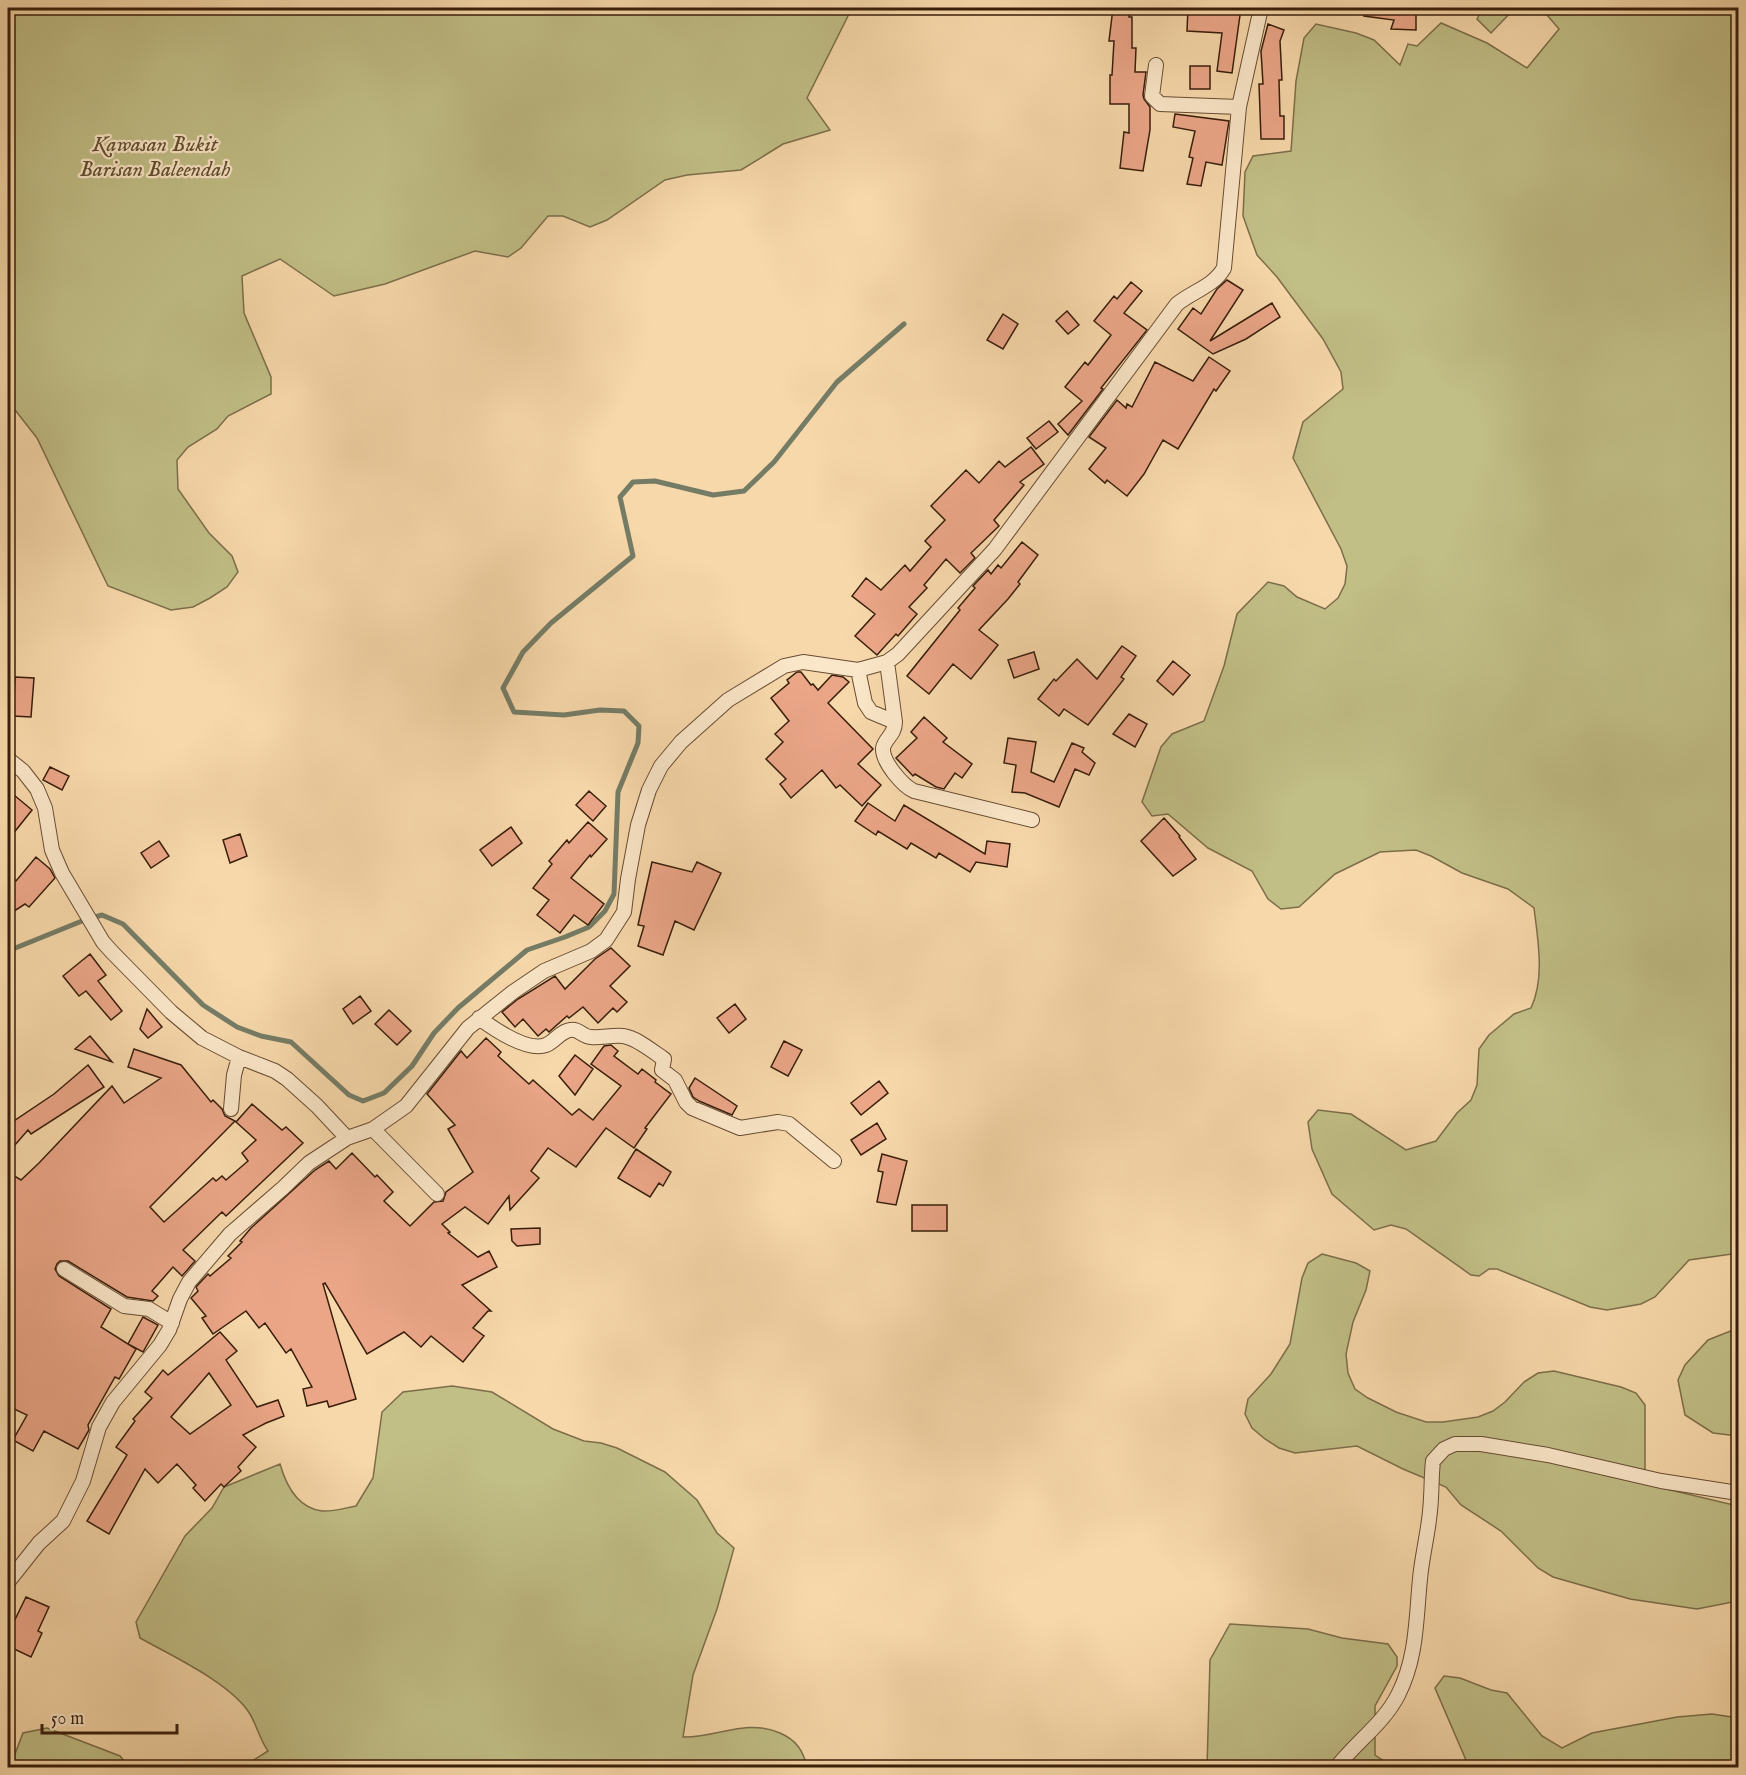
<svg xmlns="http://www.w3.org/2000/svg" width="1746" height="1775" viewBox="0 0 1746 1775" font-family="'IM FELL English',serif">
  <rect width="100%" height="100%" fill="#f7d8aa"/>
  <filter id="stains"><feTurbulence type="fractalNoise" baseFrequency=".00333" numOctaves="4"/><feColorMatrix values="0 0 0 0 .2 0 0 0 0 .09 0 0 0 0 .02 0 0 0 .5 -.17"/></filter>
  <radialGradient id="worn" r=".72"><stop offset=".6" stop-color="#630" stop-opacity="0"/><stop offset="1" stop-color="#630" stop-opacity=".3"/></radialGradient>
  <!-- green -->
  <path fill="#c1be86" stroke="#7c6e48" stroke-width="1.5" d="M8,8H852L807,98L830,130L783,144L741,170L687,175L665,180L607,220L590,227L563,216H548L521,248L508,257L475,251L385,284L334,296L280,259L242,276L244,313L271,377V394L228,416L217,429L188,447L177,460L178,489L209,533L232,556L238,572L227,587L210,598L193,607L171,610L108,586L37,438L8,401Z
    M1483,8H1515L1491,33L1477,19Z
    M1541,8H1738V1258L1732,1254L1689,1260L1655,1297L1641,1304L1607,1310L1590,1307L1497,1269H1489L1479,1276L1471,1275L1406,1229L1391,1225L1374,1230L1332,1194L1312,1149L1308,1122L1318,1110L1351,1114L1406,1150L1436,1141L1457,1113L1471,1100L1477,1085L1479,1049L1489,1035L1514,1014L1531,1008C1545,978 1538,941 1534,908L1508,889L1462,873L1431,856L1416,850L1380,852L1335,874L1299,907L1281,909L1268,899L1252,871L1208,848L1168,814L1152,816L1142,802L1161,747L1172,734L1204,721L1224,666L1237,614L1268,582L1284,586L1297,597L1325,609L1338,598L1345,584L1347,566L1341,549L1293,458L1303,422L1343,389L1341,372L1323,339L1277,277L1257,255L1243,216L1245,172L1253,156L1291,151L1296,81L1304,38L1316,24L1356,33L1374,40L1400,65L1408,44L1417,46L1441,23L1487,43L1527,68L1559,29Z
    M1322,1254L1356,1263L1370,1271L1366,1290L1353,1322L1346,1354L1348,1373L1355,1389L1368,1398L1396,1412L1426,1422H1443L1478,1417L1493,1411L1505,1402L1524,1382L1538,1373L1554,1371L1621,1387L1636,1393L1645,1405V1484L1738,1506V1601L1697,1609L1630,1599L1553,1577L1538,1568L1501,1531L1461,1505L1446,1487L1403,1469L1357,1446L1295,1453L1279,1448L1265,1439L1252,1428L1245,1414L1248,1399L1271,1374L1290,1344L1302,1278L1308,1263Z
    M1738,1328V1436L1713,1433L1685,1415L1678,1380L1685,1365L1708,1340Z
    M452,1386L492,1392L553,1429L584,1441L601,1443L617,1448L665,1472L697,1500L717,1533L734,1548L717,1609L693,1675L683,1737C718,1738 745,1718 780,1733C796,1740 803,1750 807,1767H243L268,1751C260,1740 257,1726 250,1714C231,1683 172,1656 140,1638L136,1622L185,1536L212,1508L224,1487L280,1464C286,1485 297,1508 322,1511C332,1512 345,1508 356,1506L373,1478L382,1412L403,1392Z
    M1230,1624L1308,1629L1342,1638L1388,1644L1397,1657V1666L1375,1706V1755L1393,1767L1207,1768L1210,1660Z
    M1444,1676L1460,1678L1491,1690L1507,1693L1542,1736L1562,1748L1592,1733L1677,1717L1712,1714L1738,1718V1767H1469L1435,1688Z
    M47,1728L120,1756L129,1767H10L23,1733Z"/>
  <g fill="none" stroke-linecap="round" stroke-linejoin="round">
    <!-- stream -->
    <path stroke="#757c66" stroke-width="5" d="M8,951L82,921L102,915L123,924L203,1005L237,1027L261,1036L291,1042L349,1095L363,1101L384,1093L412,1066L434,1033L458,1008L527,950L565,937L589,927L605,911L614,894L618,792L638,743L639,726L624,711L600,710L564,715L514,712L503,688L523,652L551,623L633,556L620,497L633,482L655,481L713,495L744,491L774,462L837,382L904,324"/>
  </g>
  <!-- building -->
  <path fill="#eba688" stroke="#381e0b" stroke-width="1.5" fill-rule="evenodd" d="M1113,8H1130L1129,17H1132V48H1136L1135,72H1146L1143,95L1144,99L1150,107V130L1143,171L1120,168L1124,132L1129,133V104H1110V75H1112L1114,41H1109Z
    M1188,8L1223,9V8H1241L1232,73L1217,71L1222,33L1187,31Z
    M1365,8H1416V30L1391,29L1394,20L1364,16Z
    M1268,24L1284,30L1280,41L1282,80H1279L1280,116H1284V139H1261L1259,84H1263L1261,51Z
    M1190,66H1210V89H1190Z
    M1175,114L1229,121L1222,165L1206,162L1201,186L1187,184L1193,158L1189,157L1195,131L1173,127Z
    M1227,280L1243,290L1210,341L1272,303L1280,317L1246,339L1213,354L1178,329L1193,308L1201,314L1217,289Z
    M1131,282L1142,291L1124,313L1147,330L1101,388L1103,389L1068,435L1058,424L1082,401L1065,387L1085,362L1088,365L1111,335L1094,321L1114,296L1117,299Z
    M1067,311L1079,325L1068,334L1056,321Z
    M1003,314L1018,324L1003,349L987,340Z
    M1209,357L1230,371L1216,391L1214,389L1178,449L1163,440L1144,474L1127,496L1107,480L1105,483L1089,469L1106,448L1089,437L1117,400L1126,408L1127,404L1132,407L1155,362L1193,381Z
    M1049,421L1058,432L1036,449L1027,438Z
    M1031,447L1044,464L1020,482L1024,485L994,520L999,526L971,553L975,558L960,573L946,559L924,585L927,588L909,607L917,614L898,636L896,634L877,655L855,636L875,614L852,596L866,578L881,590L905,565L910,571L931,547L925,541L945,520L931,506L966,470L979,483L999,461L1005,467Z
    M1022,542L1038,555L1018,582L1020,584L1008,599L979,630L998,645L971,679L953,664L929,694L907,676L960,610L958,608L975,588L973,586L988,570L991,574L998,565L1001,568Z
    M1122,646L1136,656L1121,677L1124,679L1088,725L1064,709L1059,716L1038,699L1054,679L1056,681L1077,659L1097,679Z
    M1034,652L1039,669L1014,678L1008,660Z
    M1173,661L1190,675L1173,695L1157,681Z
    M797,672H801L811,685L813,684L818,690L832,675L843,677L849,682L828,703L873,749L858,764L881,785L862,806L840,785L836,788L822,770L791,798L780,784L786,779L766,759L783,742L775,734L789,721L771,698L789,683L787,680Z
    M15,677L34,678L31,717L13,716Z
    M1129,714L1147,724L1135,747L1113,734Z
    M924,717L947,738L943,742L972,764L962,778L955,773L944,789L936,787L915,774L913,776L896,758L917,738L911,732Z
    M1008,738L1036,742L1031,772L1054,782L1072,743L1084,748L1082,752L1095,763L1089,775L1075,769L1059,807L1025,793L1012,792L1016,765L1004,763Z
    M50,767L69,776L62,790L43,780Z
    M8,790L32,810L8,840Z
    M589,791L606,806L593,821L576,805Z
    M868,803L895,821L904,805L985,854L987,841L1010,844L1007,867L976,862L970,872L939,853L936,858L911,843L907,849L878,831L876,835L855,821Z
    M1164,818L1180,836L1179,837L1196,859L1173,876L1141,841Z
    M588,822L607,839L591,857L590,855L571,878L604,904L588,925L574,915L560,933L537,915L549,900L533,888L552,864L549,861L567,840L569,843Z
    M511,827L522,843L492,866L480,850Z
    M240,834L247,856L230,863L223,840Z
    M159,841L169,856L151,868L141,853Z
    M36,857L50,869L55,878L29,907L25,904L8,915V873L16,881Z
    M652,862L692,872L697,862L721,873L694,930L675,921L663,955L638,946L644,926L638,925Z
    M611,948L630,966L610,986L627,1002L617,1012L613,1008L598,1023L583,1007L569,1018L567,1016L549,1032L546,1029L538,1036L523,1019L515,1027L502,1012L518,999L555,976L565,989L595,959Z
    M90,954L106,975L98,981L122,1011L111,1020L86,991L79,996L63,976Z
    M360,996L371,1011L353,1024L343,1009Z
    M735,1004L746,1019L729,1033L717,1018Z
    M147,1009L162,1027L148,1038L140,1029Z
    M389,1010L411,1031L397,1045L375,1024Z
    M90,1036L112,1062L75,1049Z
    M486,1038L501,1052L498,1056L529,1084L533,1080L572,1115L579,1109L593,1120L621,1086L591,1064L604,1046L611,1045L618,1051L614,1056L638,1074L642,1069L656,1080L655,1082L671,1094L645,1128L647,1129L634,1148L606,1128L576,1167L548,1148L531,1171L539,1178L510,1210L509,1196L488,1224L465,1207L442,1224L450,1232L448,1233L478,1257L489,1251L497,1267L462,1285L491,1311H488L473,1328L484,1336L463,1362L431,1336L421,1347L404,1332L367,1354L325,1283L323,1284L356,1399L329,1407L327,1401L307,1406L303,1389L312,1387L291,1349L286,1353L265,1323L259,1328L246,1311L213,1334L202,1318L206,1316L191,1298L198,1291L196,1287L208,1274L210,1276L231,1258L228,1256L242,1242L240,1241L251,1228L315,1170L329,1161L336,1169L352,1153L375,1177L377,1175L393,1192L384,1201L410,1226L434,1202L443,1201L446,1192L473,1172L448,1129L455,1125L427,1094L461,1051L467,1058Z
    M784,1041L802,1050L788,1076L771,1067Z
    M134,1049L181,1065L211,1102L213,1100L222,1109L225,1116L235,1121L150,1207L164,1222L213,1178L216,1181L222,1176L226,1180L248,1161L242,1153L256,1140L236,1122L252,1104L282,1130L286,1127L303,1143L226,1216L222,1212L183,1250L195,1261L182,1276L173,1267L152,1291L158,1296L153,1301L127,1297L68,1261H60L57,1264L55,1269L59,1276L111,1309L101,1327L136,1349L119,1379L115,1377L88,1425L89,1430L78,1449L44,1431L33,1451L13,1440L27,1415L8,1406V1172L21,1180L39,1163L112,1086L124,1103L161,1078L128,1067Z
    M575,1055L593,1069L575,1095L559,1076Z
    M88,1065L104,1087L31,1134L28,1130L8,1153V1125L54,1094Z
    M695,1078L737,1106L732,1115L699,1101L693,1097L689,1088Z
    M879,1081L888,1093L861,1115L851,1103Z
    M877,1123L886,1139L861,1155L851,1140Z
    M636,1149L671,1172L663,1186L659,1183L650,1197L618,1178Z
    M882,1154L907,1161L896,1205L877,1202L883,1172L878,1171Z
    M912,1205H947V1231H912Z
    M540,1228V1244L517,1246L512,1241L511,1229Z
    M143,1317L158,1325L143,1352L128,1344Z
    M220,1332L237,1351L226,1360L257,1407L278,1400L284,1416L266,1423L243,1435L256,1447L238,1467L241,1471L224,1487L221,1484L205,1501L193,1488L196,1485L177,1464L158,1483L145,1469L109,1534L87,1521L127,1455L116,1447L135,1421L133,1419L152,1398L145,1392L163,1370L168,1375ZM209,1373L231,1405L190,1434L171,1417Z
    M26,1597L49,1607L38,1631L42,1633L31,1657L8,1646V1634Z"/>
  <g fill="none" stroke-linecap="round" stroke-linejoin="round">
    <defs>
      <path id="street" d="M1156,65L1152,96L1160,104L1239,107
        M887,662L895,722
        M858,670L865,703L871,712L895,722C895,735 885,738 883,748C882,762 903,786 914,791L1032,820
        M8,759L23,771L37,789L45,808L52,850L62,873L103,942L111,951L171,1012L202,1038L239,1057L275,1071L287,1079L317,1106L347,1138L373,1129L406,1106L468,1028L513,992L544,971L591,951L606,940L624,912L628,879L638,825L649,790L661,766L681,742L728,700L784,666L803,662L858,670L887,662L898,654L995,549L1177,304C1193,291 1214,286 1224,268L1239,107L1261,8
        M479,1018C494,1029 527,1052 546,1045C555,1041 561,1031 570,1030C578,1028 583,1037 591,1037C601,1038 612,1035 623,1036C637,1038 652,1051 664,1059L662,1070L675,1080L686,1102L692,1108L740,1128L778,1122L789,1124L834,1161
        M231,1109L234,1075L239,1057
        M373,1129L437,1194
        M64,1269L124,1306L149,1309L172,1323
        M8,1582L39,1543L63,1521L83,1481L99,1427L113,1402L160,1345L169,1330L180,1299L189,1282L230,1234L283,1188L309,1163L347,1138
        M1336,1768C1355,1743 1384,1723 1398,1695C1417,1658 1416,1619 1420,1579C1422,1556 1428,1534 1430,1511C1432,1494 1431,1478 1433,1461L1444,1449L1455,1444H1481L1548,1455L1661,1481L1738,1493"/>
    </defs>
    <!-- street casing -->
    <use href="#street" stroke="#684c33" stroke-width="16"/>
    <!-- street -->
    <use href="#street" stroke="#fae6c8" stroke-width="14"/>
  </g>
  <g text-anchor="middle" stroke-width="4.5" stroke-linejoin="round" paint-order="stroke">
    <!-- park labels -->
    <g font-size="22" font-style="italic" fill="#614e30" stroke="#fae6c8">
      <text x="155" y="151">Kawasan Bukit<tspan x="155" dy="25">Barisan Baleendah</tspan></text>
    </g>
  </g>
  <!-- margin -->
  <rect width="1746" height="1775" fill="none" stroke="#f7d8aa" stroke-width="30"/>
  <rect x="9" y="9" width="1728" height="1757" fill="none" stroke="#381e0b" stroke-width="3"/>
  <rect x="15" y="15" width="1716" height="1745" fill="none" stroke="#381e0b" stroke-width="1.5"/>
  <!-- scale -->
  <path d="M42 1724v9h135v-9" fill="none" stroke="#381e0b" stroke-width="3"/>
  <text x="51" y="1724" font-size="18" fill="#381e0b" stroke="#fae6c8" stroke-width="4.5" paint-order="stroke">50 m</text>
  <rect width="100%" height="100%" filter="url(#stains)"/>
  <rect width="100%" height="100%" fill="url(#worn)"/>
</svg>
